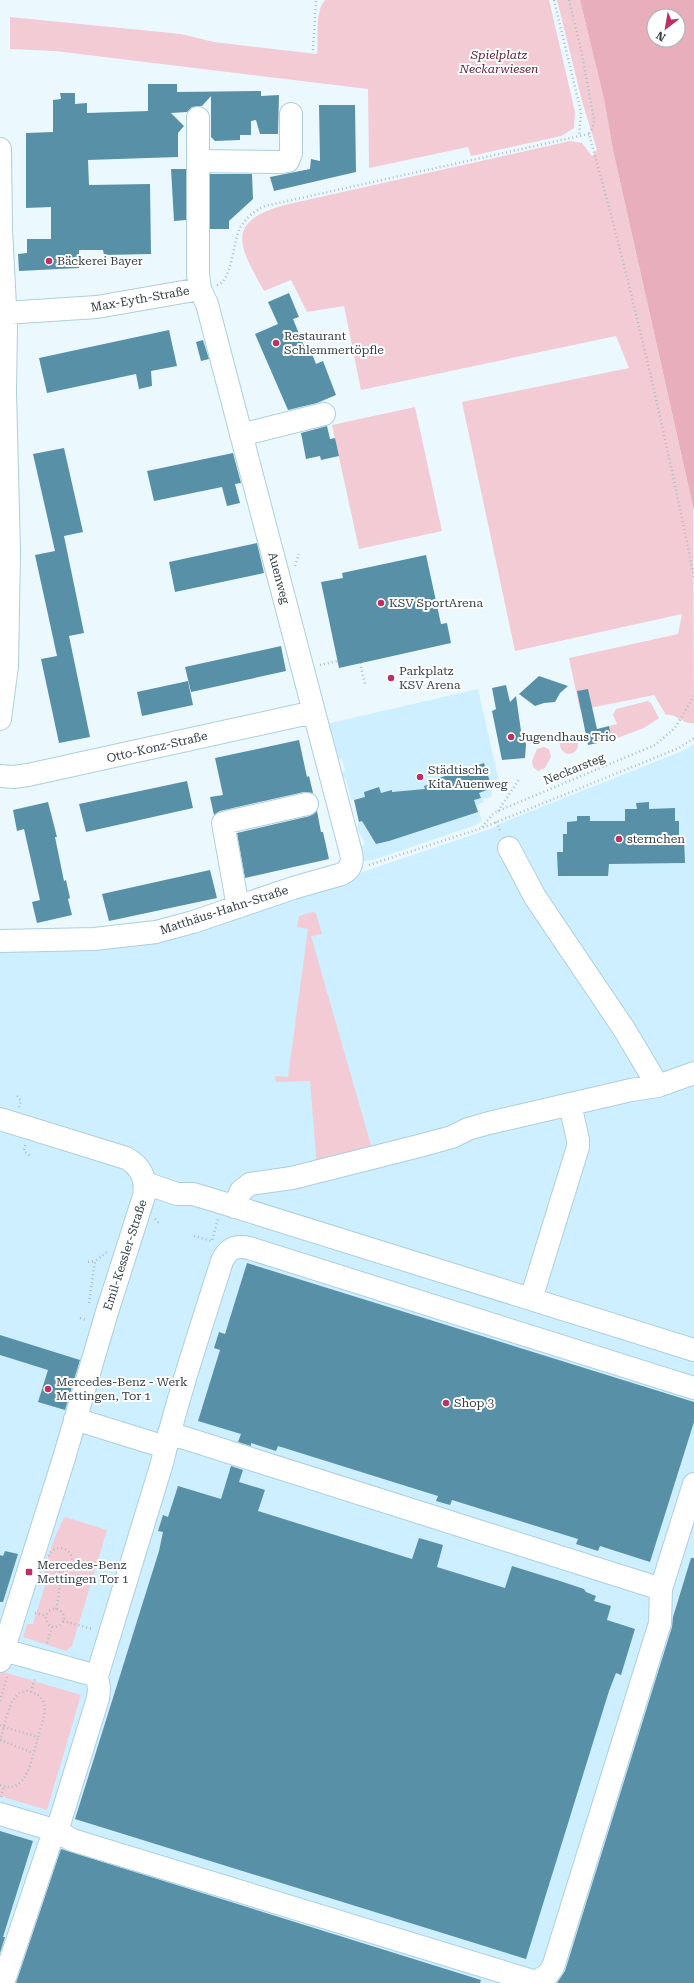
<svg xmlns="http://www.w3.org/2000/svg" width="694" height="1983" viewBox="0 0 694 1983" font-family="'Roboto Serif',serif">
  <rect width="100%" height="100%" fill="#ebf9ff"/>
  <!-- built -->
  <path fill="#ceefff" d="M478,689L500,786L492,788L491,797L483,799L484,802L477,805L482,821L473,826L373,860L362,861L357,852L365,843L357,828L359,822L354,800H351L346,780L341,774L345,770L342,759L336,760L326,724Z
    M694,744V1983H0V947L261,906L493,828L501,823L680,752Z"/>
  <!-- green -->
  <path fill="#f3cbd4" d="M325,0H549L575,112L574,128L561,136L471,156L468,147L369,168L368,89L55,51L10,49V17L181,34L214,42L317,54C319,37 314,13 325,0Z
    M557,0H580L604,99L613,150L693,507L694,723C683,725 676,713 666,715L654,695L580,710L569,658L678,634L682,614L515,651L462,402L629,368L616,336L361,390L344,306L307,312L291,280L264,291C238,245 224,220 289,204L570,141L582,143L592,156L597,150L582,101Z
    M415,407L442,531L359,549L332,425Z
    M648,701L651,703L659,718L644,728L612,740L609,726L617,724L613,715L616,709Z
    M560 745a9 9 0 1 1 18 0a9 9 0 1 1-18 0Z
    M544,747L549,749L551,757L545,768L538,771L533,767L532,761L537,749Z
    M313,912L316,913L322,934L311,936L373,1152L317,1167L310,1081L277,1082L275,1080L276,1076L288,1077L308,929L297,927L299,916Z
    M65,1517L107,1530L72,1646L66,1651L23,1637L27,1624H33L47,1579C46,1577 44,1575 44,1573C44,1566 60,1521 65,1517Z
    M0,1671L81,1695L47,1810L0,1796Z"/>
  <!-- water -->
  <path fill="#e8aebc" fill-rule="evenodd" d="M580,0H694V511L613,150L604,99ZM654,16H678V40H654Z"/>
  <!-- building -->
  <path fill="#5890a8" d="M148,84H177V92L261,91V96L279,95L278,134H260L256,120L251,121V135H240V140L215,141L211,137V96L202,106L192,107L187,112L171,113L184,126L178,133V157L88,160L89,185L150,184L151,254L104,255L103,250H79V268L19,271L18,254L27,253V239H51V207L26,208V133L53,132V100L61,99L60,93H75V104L87,103V113L148,111Z
    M319,105H355L356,172L274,191L270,177L310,169L311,159L320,161Z
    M171,169H186V220L174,221Z
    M210,174H252L253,199L229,221V229H210Z
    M289,293L299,317L293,319L304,346L308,344L316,364L323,361L336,395L317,403L288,410L255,334L278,324L268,302Z
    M169,330L177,366L151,371L152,386L139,389L136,374L47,393L39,358Z
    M203,340L209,359L201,361L196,342Z
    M327,426L330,439L335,438L339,456L321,460L320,456L306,459L301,433Z
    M64,448L83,532L64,536L84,633L69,636L90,737L59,743L41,659L57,656L35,555L55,551L33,454Z
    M233,453L241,483L235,484L240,503L227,506L222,487L154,501L147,471Z
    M257,543L264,573L175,592L169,562Z
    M426,555L441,624L447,623L451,643L339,668L321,582L343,578L342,573Z
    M281,646L286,671L191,692L185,667Z
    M539,676L568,686L560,693L555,702L544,703L535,706L519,694Z
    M188,681L193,705L142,716L137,692Z
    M506,685L510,702L516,696L521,731L526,744L525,758L502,760L492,711L496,709L492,688Z
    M588,689L597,729L609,726L612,740L588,745L577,691Z
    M299,740L307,777L309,776L313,793L304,792L220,811L214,815L210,797L223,795L215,758Z
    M484,763L492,788L479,793L481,798L474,800L478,812L389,841L376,844L362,821L359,822L354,800L365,797L364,792L379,787L381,793L392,790V792L425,789L424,786L431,784L430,781Z
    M187,781L193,808L86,832L79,804Z
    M48,802L57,837H55L64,881L66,880L70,898L68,899L72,915L37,923L32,902L40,900L24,829L17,831L13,810Z
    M649,802V809L675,808V821H679V838H684L685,863L609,864L608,876H558L557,852H563V834H567V822L577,821V816H590V821H625V809H637L636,803Z
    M317,811L321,832H323L329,859L245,878L237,833L310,816Z
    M210,870L217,898L109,921L102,894Z
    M247,1263L694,1402V1422L650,1562L600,1546L598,1551L576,1544L578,1539L452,1500L450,1505L436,1501L438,1496L278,1446L276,1451L251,1443V1446L238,1442L241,1434L198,1421L220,1350L214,1348L219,1332L225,1334Z
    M0,1335L80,1360L65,1410L38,1402L48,1370L0,1355Z
    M231,1466L243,1470L239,1482L265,1490L258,1511L412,1559L419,1538L443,1545L437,1567L505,1588L512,1566L560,1581L584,1589L586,1592L596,1596L594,1601L611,1606L607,1620L635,1629L621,1675L616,1673L609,1691L526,1959L75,1819L159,1551L163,1532L158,1531L163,1515L168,1517L178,1486L221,1499Z
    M5,1551L18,1554L3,1602H0V1555L3,1556Z
    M691,1558H694V1983H557L565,1971L672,1627L673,1617Z
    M0,1831L33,1841L3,1937H5L0,1953Z
    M61,1849L481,1980L480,1983H16Z"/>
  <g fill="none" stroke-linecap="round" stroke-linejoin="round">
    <defs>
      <path id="minor" d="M0,149L1,229L6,325L5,392L9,552L7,666L0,719
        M198,161L282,162L288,161L291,153V114
        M5,313L97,307L200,289
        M241,435L324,414
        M0,776L14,777L28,775L314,712
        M509,848L535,897L624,1029L658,1086
        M238,907L223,823L307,804
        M0,941L94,939L156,932L193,922L293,888L342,874C351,869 353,862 351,853L207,304L200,289L198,274V118
        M0,1119L126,1158C141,1166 147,1179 144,1196L107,1312L64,1458L0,1661
        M145,1183L177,1194H193L223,1203L694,1350
        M234,1207L241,1191L250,1184L292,1178L419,1146L452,1137L468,1129L489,1123L631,1090L658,1086L694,1073
        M531,1299L578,1147V1140L570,1104
        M75,1419L165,1447
        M169,1433L661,1589
        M0,1649L97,1676
        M0,1814L57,1831L72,1840L536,1982
        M57,1831L98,1698L99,1689L97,1676L162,1463C178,1395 201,1328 222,1261C228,1248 236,1245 249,1248L694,1388
        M3,1983L54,1831
        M535,1983L548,1974L553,1967L660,1623L661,1589L694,1484"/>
    </defs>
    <!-- minor casing -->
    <use href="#minor" stroke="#adcedd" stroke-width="24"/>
    <!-- path -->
    <path stroke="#afbcc2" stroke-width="2.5" stroke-dasharray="1 3" stroke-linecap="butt" d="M554,0L581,112L579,135
      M569,0L582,54L594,120L593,126L589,134C630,280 664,428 694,577
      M313,50L316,0
      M217,285C232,282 233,241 240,228C246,218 254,211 265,206L589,134
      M295,566L299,554
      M360,663L365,684
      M320,665L338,661
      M498,811L520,778
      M496,822L501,832
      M482,827L492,815L498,811L655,745L675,728L694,696
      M369,865L482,828L679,748L694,738
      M17,1096L21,1101L19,1107
      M25,1145L24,1151L30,1156
      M155,1219L160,1224
      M194,1236L212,1241L218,1219
      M88,1262L95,1261
      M89,1303L95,1261L107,1252
      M80,1318L86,1320
      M48 1560a12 12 0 1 1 24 0a12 12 0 1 1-24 0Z
      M56,1609C60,1595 58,1586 61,1572
      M46 1618a9 9 0 1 1 18 0a9 9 0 1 1-18 0Z
      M35,1613L46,1616
      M63,1621L93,1629
      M47,1643L52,1627
      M31,1692L35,1678
      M0,1701L7,1677
      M0,1725L4,1727L38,1737C42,1722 54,1699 31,1692C26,1690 21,1691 17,1695C7,1706 4,1728 0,1742
      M0,1740L33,1753
      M0,1785C28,1796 32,1756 38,1737
      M1,1797L4,1786"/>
    <!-- minor -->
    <use href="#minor" stroke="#fff" stroke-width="22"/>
  </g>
  <!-- markers -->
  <g fill="#bd3064" stroke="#fff" stroke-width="1.5">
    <circle cx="49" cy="261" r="4"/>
    <circle cx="276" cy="343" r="4"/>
    <circle cx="381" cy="603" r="4"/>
    <circle cx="391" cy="678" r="4"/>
    <circle cx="511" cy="737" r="4"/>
    <circle cx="420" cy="777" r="4"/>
    <circle cx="619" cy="839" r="4"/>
    <circle cx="48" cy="1389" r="4"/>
    <circle cx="446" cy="1403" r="4"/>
    <rect x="25" y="1568" width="8" height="8" rx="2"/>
  </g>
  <g text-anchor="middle" stroke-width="4" stroke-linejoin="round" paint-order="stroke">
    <!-- park labels -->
    <g font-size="12" font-style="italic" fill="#5d1a31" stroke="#fff">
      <text x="499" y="59">Spielplatz<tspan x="499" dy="14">Neckarwiesen</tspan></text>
    </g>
    <!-- poi labels -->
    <g font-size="12" fill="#323f45" stroke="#fff" text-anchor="start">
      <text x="57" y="265">Bäckerei Bayer</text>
      <text x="284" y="340">Restaurant<tspan x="284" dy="14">Schlemmertöpfle</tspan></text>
      <text x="389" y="607">KSV SportArena</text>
      <text x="399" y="675">Parkplatz<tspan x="399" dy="14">KSV Arena</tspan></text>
      <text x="519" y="741">Jugendhaus Trio</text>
      <text x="428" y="774">Städtische<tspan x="428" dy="14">Kita Auenweg</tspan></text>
      <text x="627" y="843">sternchen</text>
      <text x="56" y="1386">Mercedes-Benz - Werk<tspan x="56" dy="14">Mettingen, Tor 1</tspan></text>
      <text x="454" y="1407">Shop 3</text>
      <text x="37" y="1569">Mercedes-Benz<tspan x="37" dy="14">Mettingen Tor 1</tspan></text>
    </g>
    <!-- street labels -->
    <g font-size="12" fill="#323f45" stroke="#fff">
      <text transform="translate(140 299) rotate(-10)" y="4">Max-Eyth-Straße</text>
      <text transform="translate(279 578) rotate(75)" y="4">Auenweg</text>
      <text transform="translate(157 747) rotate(-13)" y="4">Otto-Konz-Straße</text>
      <text transform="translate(574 769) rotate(-22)" y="4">Neckarsteg</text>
      <text transform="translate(224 910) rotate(-18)" y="4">Matthäus-Hahn-Straße</text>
      <text transform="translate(125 1255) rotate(-72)" y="4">Emil-Kessler-Straße</text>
    </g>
  </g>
  <!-- north arrow -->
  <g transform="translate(666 28) rotate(211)"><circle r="19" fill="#ffffff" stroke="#adb2b5"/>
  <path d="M0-3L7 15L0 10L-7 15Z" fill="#bd3064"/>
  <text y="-6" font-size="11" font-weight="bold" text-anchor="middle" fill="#323f45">N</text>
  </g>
</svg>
